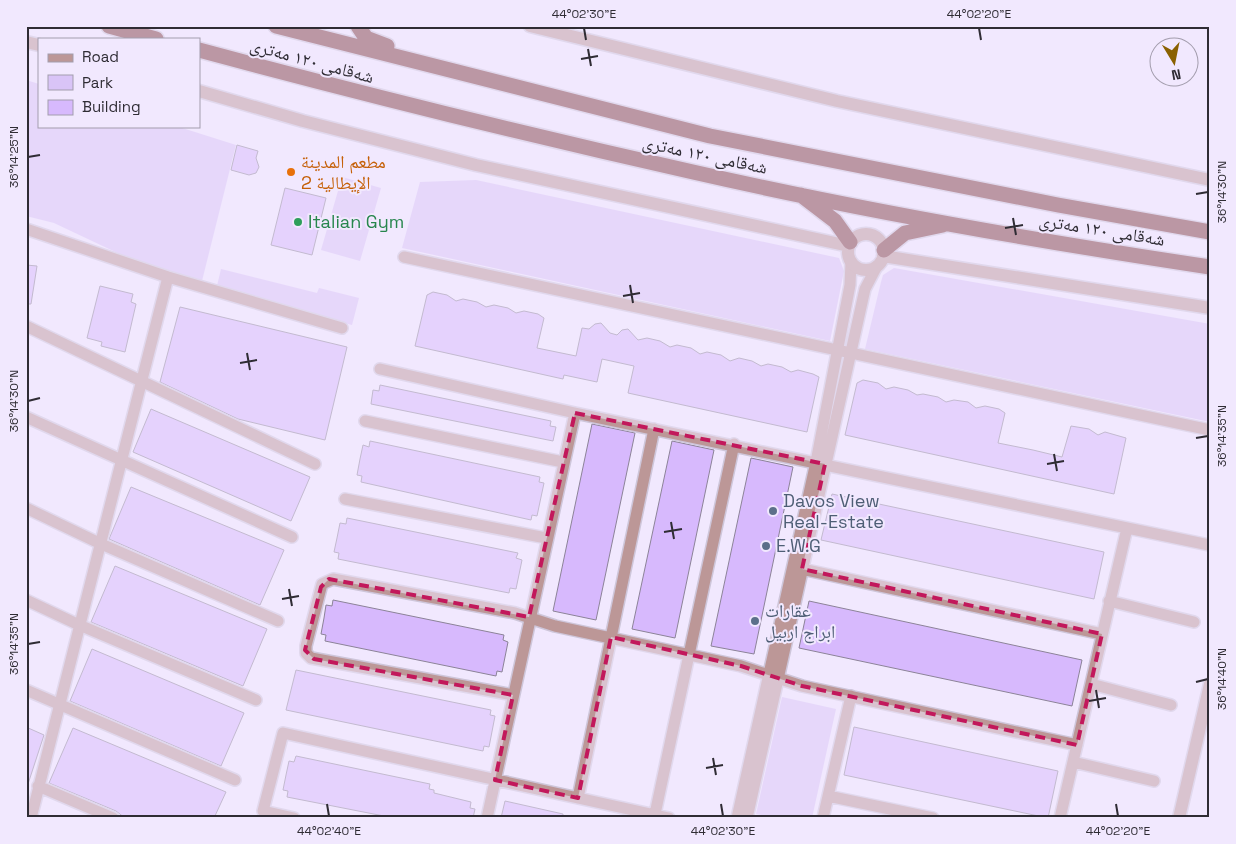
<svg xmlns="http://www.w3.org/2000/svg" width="1236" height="844" viewBox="0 0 1236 844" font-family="'Space Grotesk','Noto Naskh Arabic',sans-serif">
  <rect width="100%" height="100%" fill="#f1e8fe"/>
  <!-- green -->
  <path fill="#d9c4f7" d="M26,80L39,84V126H176L236,145L202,281L127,262L126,257L54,223L26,216Z
    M342,177L381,188L360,261L321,250Z
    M476,180L839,258L844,271L830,341L402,248L420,182Z
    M894,268L1210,324V422L865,349L881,282L883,275Z
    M221,269L317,293L319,288L359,298L352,325L216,290Z
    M782,697L836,709L812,818H776L756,814Z"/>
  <!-- building -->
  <path fill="#d7b9fd" stroke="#8c8398" d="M237,145L258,151L256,158L259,167L256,173L249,175L231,170Z
    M285,188L326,198L312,255L271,245Z
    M26,265L37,266L31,304H26Z
    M100,286L133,294L131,302L136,304L125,352L101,346L102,342L87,338Z
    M433,292L447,295L456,301L463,299L477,302L486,307L494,305L508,308L516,313L524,311L538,314L544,318L537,348L576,356L582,328L589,329L595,324L601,323L610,333L617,335L622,330L628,329L638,340L647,338L660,341L670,347L677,345L691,348L700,354L707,352L721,355L730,361L739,358L752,361L761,366L768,364L782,367L791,372L798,370L813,374L819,377L807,432L628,393L634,366L602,359L597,382L564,375L563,379L415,346L427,295Z
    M180,307L347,347L325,440L238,419L160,382Z
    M863,380L878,383L886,389L894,387L908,390L917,395L923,394L938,397L946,402L954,400L968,402L976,408L985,406L999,409L1005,413L998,443L1033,450L1062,457L1071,426L1089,429L1098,435L1105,432L1126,438L1114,494L845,435L857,383Z
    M380,385L551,421L550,426L556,427L553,441L371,404L373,390L379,391Z
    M151,409L310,477L291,521L133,452Z
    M592,424L635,433L596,620L553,611Z
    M370,441L540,477L539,482L544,483L537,516L532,515L531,520L361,482L362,476L357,475L360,459L363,445L369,447Z
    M672,441L714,450L675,638L632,629Z
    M751,458L793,467L754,654L711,646Z
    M131,487L284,550L260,605L109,539Z
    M832,494L1104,552L1094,599L821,540Z
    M347,518L518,553L516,558L522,560L516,589L510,588L509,593L338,559L339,553L334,552L337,538L340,523L346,524Z
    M115,566L267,629L243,686L91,622Z
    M333,600L504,635L503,640L508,642L502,672L497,671L496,676L325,641L326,635L321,634L324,618L326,605L332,606Z
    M809,601L1082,660L1072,706L799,648Z
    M92,649L244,713L221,766L70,701Z
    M296,670L491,710L490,715L495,716L489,747L484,746L483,751L286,710Z
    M26,727L44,735L27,787H26Z
    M854,727L1058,771L1048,818L844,775Z
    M73,728L226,792L214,818H125L116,811L49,783Z
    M296,756L430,784L429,789L434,790V793L471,802L470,808L475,809L473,818H394L287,797L288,791L283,790L286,775L289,761L294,762Z
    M505,801L563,814V818H501Z"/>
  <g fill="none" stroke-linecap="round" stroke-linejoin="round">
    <defs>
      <path id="minor" d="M26,229L168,277L342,328
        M404,257L1210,430
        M26,326L315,464
        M380,369L575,413L1209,545
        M26,417L292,537
        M365,421L563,462
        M345,499L546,538
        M26,508L99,543L278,621
        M802,569L1102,634
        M26,600L77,624L256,700
        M1109,601L1194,622
        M1091,684L1171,705
        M26,690L235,780
        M513,695L311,658L306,653V646L322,584L333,579L515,613L555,626L741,666L802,686L1077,745
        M1073,762L1154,781
        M38,786L113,818
        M828,796L933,818
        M578,798L654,429
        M655,814L734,444
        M31,818L168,277
        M294,818L263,811L283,733L669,818
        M487,818L575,413
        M737,818L816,462L850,285L851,262
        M747,818L865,289L877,266
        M823,818L851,696
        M1060,818L1127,528"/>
      <path id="tertiary" d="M530,26L837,101L1210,180
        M26,42L39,45
        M199,91L303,121L476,165L849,246
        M848 252a18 18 0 1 1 36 0a18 18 0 1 1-36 0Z
        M883,256L1210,308
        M1179,818L1210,684"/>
      <path id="motorway" d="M109,26L156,39
        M276,26L710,136L1058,205L1210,232
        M358,26L366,38L387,46
        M199,50C363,94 528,135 693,172C864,211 1037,241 1210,267
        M801,195L835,221L850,242
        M884,250L905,233L943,225"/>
    </defs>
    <!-- minor casing -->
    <use href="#minor" stroke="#cec6da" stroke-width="14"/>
    <!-- tertiary casing -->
    <use href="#tertiary" stroke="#cec6da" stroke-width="15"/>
    <!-- motorway casing -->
    <use href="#motorway" stroke="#cec6da" stroke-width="18"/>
    <!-- minor -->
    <use href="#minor" stroke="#bc9797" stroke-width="11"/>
    <!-- tertiary -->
    <use href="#tertiary" stroke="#bc9797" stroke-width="12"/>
    <!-- motorway -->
    <use href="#motorway" stroke="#7b3538" stroke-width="15"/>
  </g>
  <!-- marked area -->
  <path d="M0 0H1236V844H0ZM575,413L825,464L802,569L1102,634L1077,745L802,686L741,666L611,637L578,798L495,780L513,695L314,659L305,650L321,587L329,579L529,617Z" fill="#f1e8fe" fill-opacity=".55" fill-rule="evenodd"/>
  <path fill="none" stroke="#c2185b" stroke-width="4" stroke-dasharray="10 6" stroke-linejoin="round" d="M575,413L825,464L802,569L1102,634L1077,745L802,686L741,666L611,637L578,798L495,780L513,695L314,659L305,650L321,587L329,579L529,617Z"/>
  <!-- ticks -->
  <path fill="none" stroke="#2f2c34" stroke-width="2" d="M584,28L586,40M979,28L981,40M588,49L591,66M581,59L598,56M28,157L40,155M1196,194L1208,192M1013,218L1016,235M1005,228L1023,225M630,285L633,303M623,296L640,293M247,353L250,370M240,363L257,360M28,401L40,398M1196,438L1208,436M1054,454L1057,471M1047,464L1064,461M671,522L674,539M664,532L682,529M289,589L292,606M282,599L299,596M28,644L40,642M1196,682L1208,679M1096,690L1099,708M1089,701L1106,698M713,758L716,775M706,768L723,765M327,804L329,816M721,804L723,816M1116,804L1118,816"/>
  <!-- markers -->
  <circle fill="#e8710a" stroke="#f1e8fe" stroke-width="2" cx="291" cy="172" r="5"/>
  <circle fill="#2e9e5b" stroke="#f1e8fe" stroke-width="2" cx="298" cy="222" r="5"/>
  <g fill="#5c6f8a" stroke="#f1e8fe" stroke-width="2">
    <circle cx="773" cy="511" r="5"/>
    <circle cx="766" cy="546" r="5"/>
    <circle cx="755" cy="621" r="5"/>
  </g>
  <g text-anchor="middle" stroke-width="4" stroke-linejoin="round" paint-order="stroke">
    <!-- street labels -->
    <g font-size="18" fill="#2f2c34" stroke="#f1e8fe">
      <text transform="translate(312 61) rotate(15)" y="6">شەقامی ١٢٠ مەتری</text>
      <text transform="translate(705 155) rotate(12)" y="6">شەقامی ١٢٠ مەتری</text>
      <text transform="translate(1102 230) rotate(9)" y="6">شەقامی ١٢٠ مەتری</text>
    </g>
    <!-- food labels -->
    <g font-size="18" fill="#c56008" stroke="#f1e8fe" text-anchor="start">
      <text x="301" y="168">مطعم المدينة<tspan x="301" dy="21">الإيطالية 2</tspan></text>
    </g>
    <!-- leisure labels -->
    <g font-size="18" fill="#27864d" stroke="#f1e8fe" text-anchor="start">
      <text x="308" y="228">Italian Gym</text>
    </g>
    <!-- service labels -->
    <g font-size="18" fill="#4e5e75" stroke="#f1e8fe" text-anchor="start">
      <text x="783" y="507">Davos View<tspan x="783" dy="21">Real-Estate</tspan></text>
      <text x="776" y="552">E.W.G</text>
      <text x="765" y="617">عقارات<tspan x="765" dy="21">ابراج اربیل</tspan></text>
    </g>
  </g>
  <!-- border -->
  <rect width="1236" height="844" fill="none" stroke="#f1e8fe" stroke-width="55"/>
  <!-- legend -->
  <rect x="38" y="38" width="162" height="90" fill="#f1e8fe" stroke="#a39dad"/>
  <rect x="48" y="54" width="25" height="8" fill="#bc9797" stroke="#a39dad"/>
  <text x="82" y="62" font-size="15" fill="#2f2c34">Road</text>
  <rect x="48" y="75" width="25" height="15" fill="#d9c4f7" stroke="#a39dad"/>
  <text x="82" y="88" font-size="15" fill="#2f2c34">Park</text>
  <rect x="48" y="100" width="25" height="15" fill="#d7b9fd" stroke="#a39dad"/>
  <text x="82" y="112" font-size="15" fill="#2f2c34">Building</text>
  <!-- north arrow -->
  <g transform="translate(1174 62) rotate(170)"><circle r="24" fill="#f1e8fe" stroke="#a39dad"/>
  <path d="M0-4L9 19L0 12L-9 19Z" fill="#8a6101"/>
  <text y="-8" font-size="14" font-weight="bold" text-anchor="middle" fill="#2f2c34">N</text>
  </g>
  <rect x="28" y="28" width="1180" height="788" fill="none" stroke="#2f2c34" stroke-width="2"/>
  <g font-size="12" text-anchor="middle" fill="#2f2c34">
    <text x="584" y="18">44°02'30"E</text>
    <text x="979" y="18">44°02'20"E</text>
    <text transform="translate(14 157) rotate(-90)" y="4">36°14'25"N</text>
    <text transform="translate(1222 192) rotate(-90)" y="4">36°14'30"N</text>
    <text transform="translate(14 401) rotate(-90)" y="4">36°14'30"N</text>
    <text transform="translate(1222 436) rotate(-90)" y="4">36°14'35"N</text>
    <text transform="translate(14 644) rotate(-90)" y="4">36°14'35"N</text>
    <text transform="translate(1222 679) rotate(-90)" y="4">36°14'40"N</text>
    <text x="329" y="835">44°02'40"E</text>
    <text x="723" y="835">44°02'30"E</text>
    <text x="1118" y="835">44°02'20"E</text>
  </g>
</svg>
